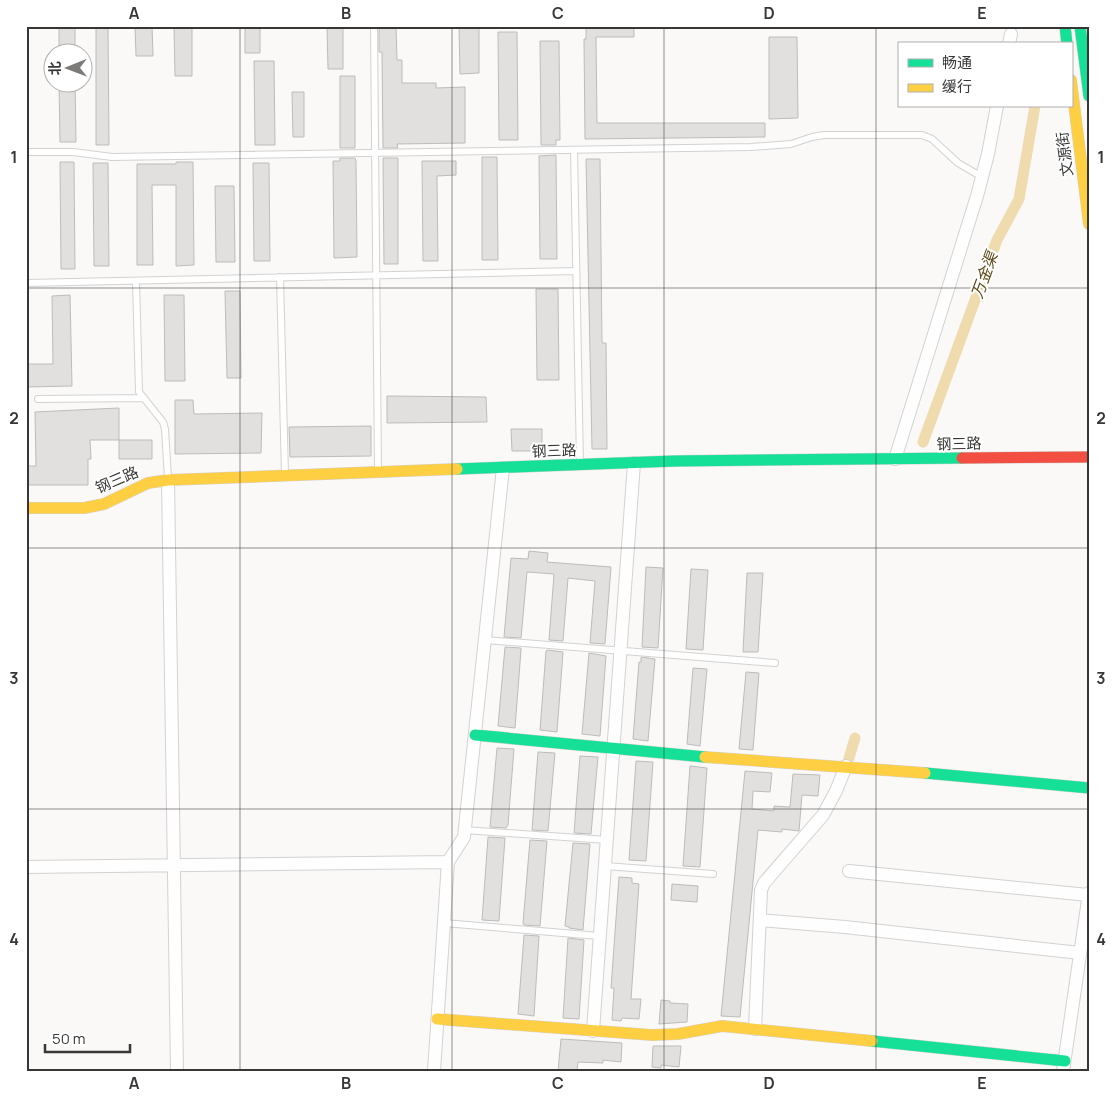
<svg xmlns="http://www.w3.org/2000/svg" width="1115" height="1097" viewBox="0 0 1115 1097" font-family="Manrope,'Noto Sans SC',sans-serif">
  <rect width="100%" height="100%" fill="#fbf9f7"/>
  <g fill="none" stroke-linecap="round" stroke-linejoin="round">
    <!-- canal -->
    <path stroke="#f0dbaf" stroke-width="11" d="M923,442L997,240L1019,199L1035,106
      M849,758L855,738"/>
  </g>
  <!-- building -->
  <path fill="#e1e0de" stroke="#bebcbb" d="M59,26H75V52H59Z
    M96,26H108L109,145H96Z
    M135,26H152L153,56H136Z
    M174,26H192V76H175Z
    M245,26H260V53H245Z
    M327,26H343V69H328Z
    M379,26H396L397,60H402V83H436V88L465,87V143L397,144L398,148H383L382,52H379Z
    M459,26H479V73L460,74Z
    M586,26H634V37H596L597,123H765V137L585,139L584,39H586Z
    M498,32H517L518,140H499Z
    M769,37H797L798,118L769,119Z
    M540,41H559L560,140H556V145H541Z
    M254,61H274L275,145H255Z
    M340,76H355V148H340Z
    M59,82H75L76,142H60Z
    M292,92H304V137H293Z
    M556,155L557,259H540L539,156Z
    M482,157H497L498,260H482Z
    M340,158H355L356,161L357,257L334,258L333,161H340Z
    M383,158H398V264H384Z
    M586,159H600L602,343H606L607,449H592Z
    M422,161H456V175L437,176L438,261H423Z
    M60,162H74L75,269H61Z
    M176,162H193L194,265L176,266V185H152L153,265H137V164H176Z
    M93,163H108L109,266H94Z
    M253,163H269L270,261H254Z
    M215,186H234L235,262H216Z
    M536,289H558L559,380H537Z
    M225,291H240L241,378H227Z
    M70,295L72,386L26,387V364H53L52,296Z
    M164,295H184L185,381H165Z
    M387,396L486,397L487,422L387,423Z
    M175,400H193L194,414L262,413L261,453L175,454Z
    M119,408V440H90L91,459H88V485H26V466H36L35,412Z
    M371,426V456L290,457L289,427Z
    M511,429H542V451H512Z
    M119,440H152V459H119Z
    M529,551L548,553L547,562L611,567L605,644L590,643L595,581L568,578L563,641L549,640L554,574L527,572L521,638L504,637L511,558L528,559Z
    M646,567L663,568L658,648L642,647Z
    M691,569L708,570L703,650L686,649Z
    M747,573H763L758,652H743Z
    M505,647L521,648V650L515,728L498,726Z
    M548,650L563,652L557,732L540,730L546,651Z
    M589,653L606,656L600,736L582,734Z
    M641,657L655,659L648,741L633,739L639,662H641Z
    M693,668L707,669L700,746L687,744Z
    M746,672L759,673L753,750L739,749Z
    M497,748L514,749L508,825L506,828L490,827Z
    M538,752L555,753L548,831L532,830Z
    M580,756L598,757L591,834L574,833Z
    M636,761L653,762L646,861L629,860Z
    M690,766L707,768L700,867L683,866Z
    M745,771L772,773L770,792L753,791L752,809L774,811V806L790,807L793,774L820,775L818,796L802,795L799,831L782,829V832L758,830L740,1017L721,1016Z
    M488,837L505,838L499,921L482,920Z
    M530,840L547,841L540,926L524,925L523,923Z
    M573,843L590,844L583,930L569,928V927L565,926Z
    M619,877L632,878V883L639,884L631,999H641L639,1019L622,1018L621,1021L612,1020L614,988H611Z
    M672,884L698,886L697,902L671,900Z
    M524,935L539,936L534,1016L518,1014Z
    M568,938L584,940L579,1019L563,1018Z
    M661,1000L670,1001V1003L688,1004L687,1022L659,1024Z
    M561,1039L622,1043L621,1062L603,1060V1063L578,1062L577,1071H558Z
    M653,1046H681L679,1067L661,1065V1068L652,1067Z"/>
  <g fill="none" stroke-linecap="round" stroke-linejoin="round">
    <defs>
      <path id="lane" d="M374,26L378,471
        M574,150L580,464
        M26,152H73L112,157L751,147L791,144L812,137L824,135H922L932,139L958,163L982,177
        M280,277L285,475
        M136,281L139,392L163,422L165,429L168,478
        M26,283L576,271
        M38,399L144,398
        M485,640L775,663
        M464,830L607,840
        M605,866L713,874
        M444,923L599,936"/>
      <path id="street" d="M1009,44L1011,34
        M895,459L977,196L988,154L997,106
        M168,480L177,1071
        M26,867L448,862
        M849,871L1088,895
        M760,920L845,927L1080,953
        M755,1029L761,890L764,883L823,815L836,791L846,766
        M593,1031L634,463
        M434,1071L448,862L464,837L503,468
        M1063,1071L1089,893"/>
      <path id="fast" d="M1065,26L1067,44
        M1080,26L1089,96
        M457,469L675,461L962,458
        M475,735L705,757
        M925,773L1089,788
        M872,1041L1065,1061"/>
      <path id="slow" d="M1071,80L1089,224
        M26,508H84L104,504L148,483L168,480L457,469
        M705,757L925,773
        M437,1019L652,1035L678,1034L722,1026L872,1041"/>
      <path id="jam" d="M962,458L1089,457"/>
    </defs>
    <!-- lane casing -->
    <use href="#lane" stroke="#d3d2d1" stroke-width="8"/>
    <!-- street casing -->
    <use href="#street" stroke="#d3d2d1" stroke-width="14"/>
    <!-- fast casing -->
    <use href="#fast" stroke="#d3d2d1" stroke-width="12"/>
    <!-- slow casing -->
    <use href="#slow" stroke="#d3d2d1" stroke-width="12"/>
    <!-- jam casing -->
    <use href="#jam" stroke="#d3d2d1" stroke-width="12"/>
    <!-- lane -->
    <use href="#lane" stroke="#fefefe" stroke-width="6"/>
    <!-- street -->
    <use href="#street" stroke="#fefefe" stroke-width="12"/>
    <!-- fast -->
    <use href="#fast" stroke="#16e098" stroke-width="11"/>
    <!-- slow -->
    <use href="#slow" stroke="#ffcf43" stroke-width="11"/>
    <!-- jam -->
    <use href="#jam" stroke="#f24e42" stroke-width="11"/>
  </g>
  <!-- grid -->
  <path fill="none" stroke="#383736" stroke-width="1" stroke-opacity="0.55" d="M240,26V1071M452,26V1071M664,26V1071M876,26V1071M26,288H1089M26,548H1089M26,809H1089"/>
  <g text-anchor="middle" stroke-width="4" stroke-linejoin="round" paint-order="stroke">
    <!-- street labels -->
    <g font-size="15" fill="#383736" stroke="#fff">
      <text transform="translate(1065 154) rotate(-97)" y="5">文源街</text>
      <text transform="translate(959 444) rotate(-1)" y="5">钢三路</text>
      <text transform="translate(554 451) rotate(-2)" y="5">钢三路</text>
      <text transform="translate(117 480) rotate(-23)" y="5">钢三路</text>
    </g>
    <!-- water labels -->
    <g font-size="16" font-style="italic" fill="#5d4919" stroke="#fff">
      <text transform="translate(984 275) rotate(-70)" y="6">万金渠</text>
    </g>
  </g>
  <!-- border -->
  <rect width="1115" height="1097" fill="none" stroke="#ffffff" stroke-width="55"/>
  <!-- legend -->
  <rect x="898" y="42" width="175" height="65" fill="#ffffff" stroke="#afafaf"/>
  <rect x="908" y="59" width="25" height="8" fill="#16e098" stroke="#afafaf"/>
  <text x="942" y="68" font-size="15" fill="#383736">畅通</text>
  <rect x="908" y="84" width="25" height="8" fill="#ffcf43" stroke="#afafaf"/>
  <text x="942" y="92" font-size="15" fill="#383736">缓行</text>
  <!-- north arrow -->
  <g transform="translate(68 68) rotate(269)"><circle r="24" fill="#ffffff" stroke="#afafaf"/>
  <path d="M0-4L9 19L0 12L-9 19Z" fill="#7c7b7a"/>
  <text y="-8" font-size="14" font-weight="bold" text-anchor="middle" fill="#383736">北</text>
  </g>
  <!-- scale -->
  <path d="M45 1044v8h85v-8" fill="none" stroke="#383736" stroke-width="2.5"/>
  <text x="52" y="1044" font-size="15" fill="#383736" stroke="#ffffff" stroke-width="4" paint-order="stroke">50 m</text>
  <rect x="28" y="28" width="1060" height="1042" fill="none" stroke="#383736" stroke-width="2"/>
  <g font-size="16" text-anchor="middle" font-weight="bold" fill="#383736">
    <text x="134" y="19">A</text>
    <text x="346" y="19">B</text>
    <text x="558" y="19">C</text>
    <text x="769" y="19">D</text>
    <text x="982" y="19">E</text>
    <text x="14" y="163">1</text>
    <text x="1101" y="163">1</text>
    <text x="14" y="424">2</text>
    <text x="1101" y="424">2</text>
    <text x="14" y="684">3</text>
    <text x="1101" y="684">3</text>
    <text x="14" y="945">4</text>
    <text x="1101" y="945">4</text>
    <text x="134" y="1089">A</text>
    <text x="346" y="1089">B</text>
    <text x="558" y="1089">C</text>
    <text x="769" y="1089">D</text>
    <text x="982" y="1089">E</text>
  </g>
</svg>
